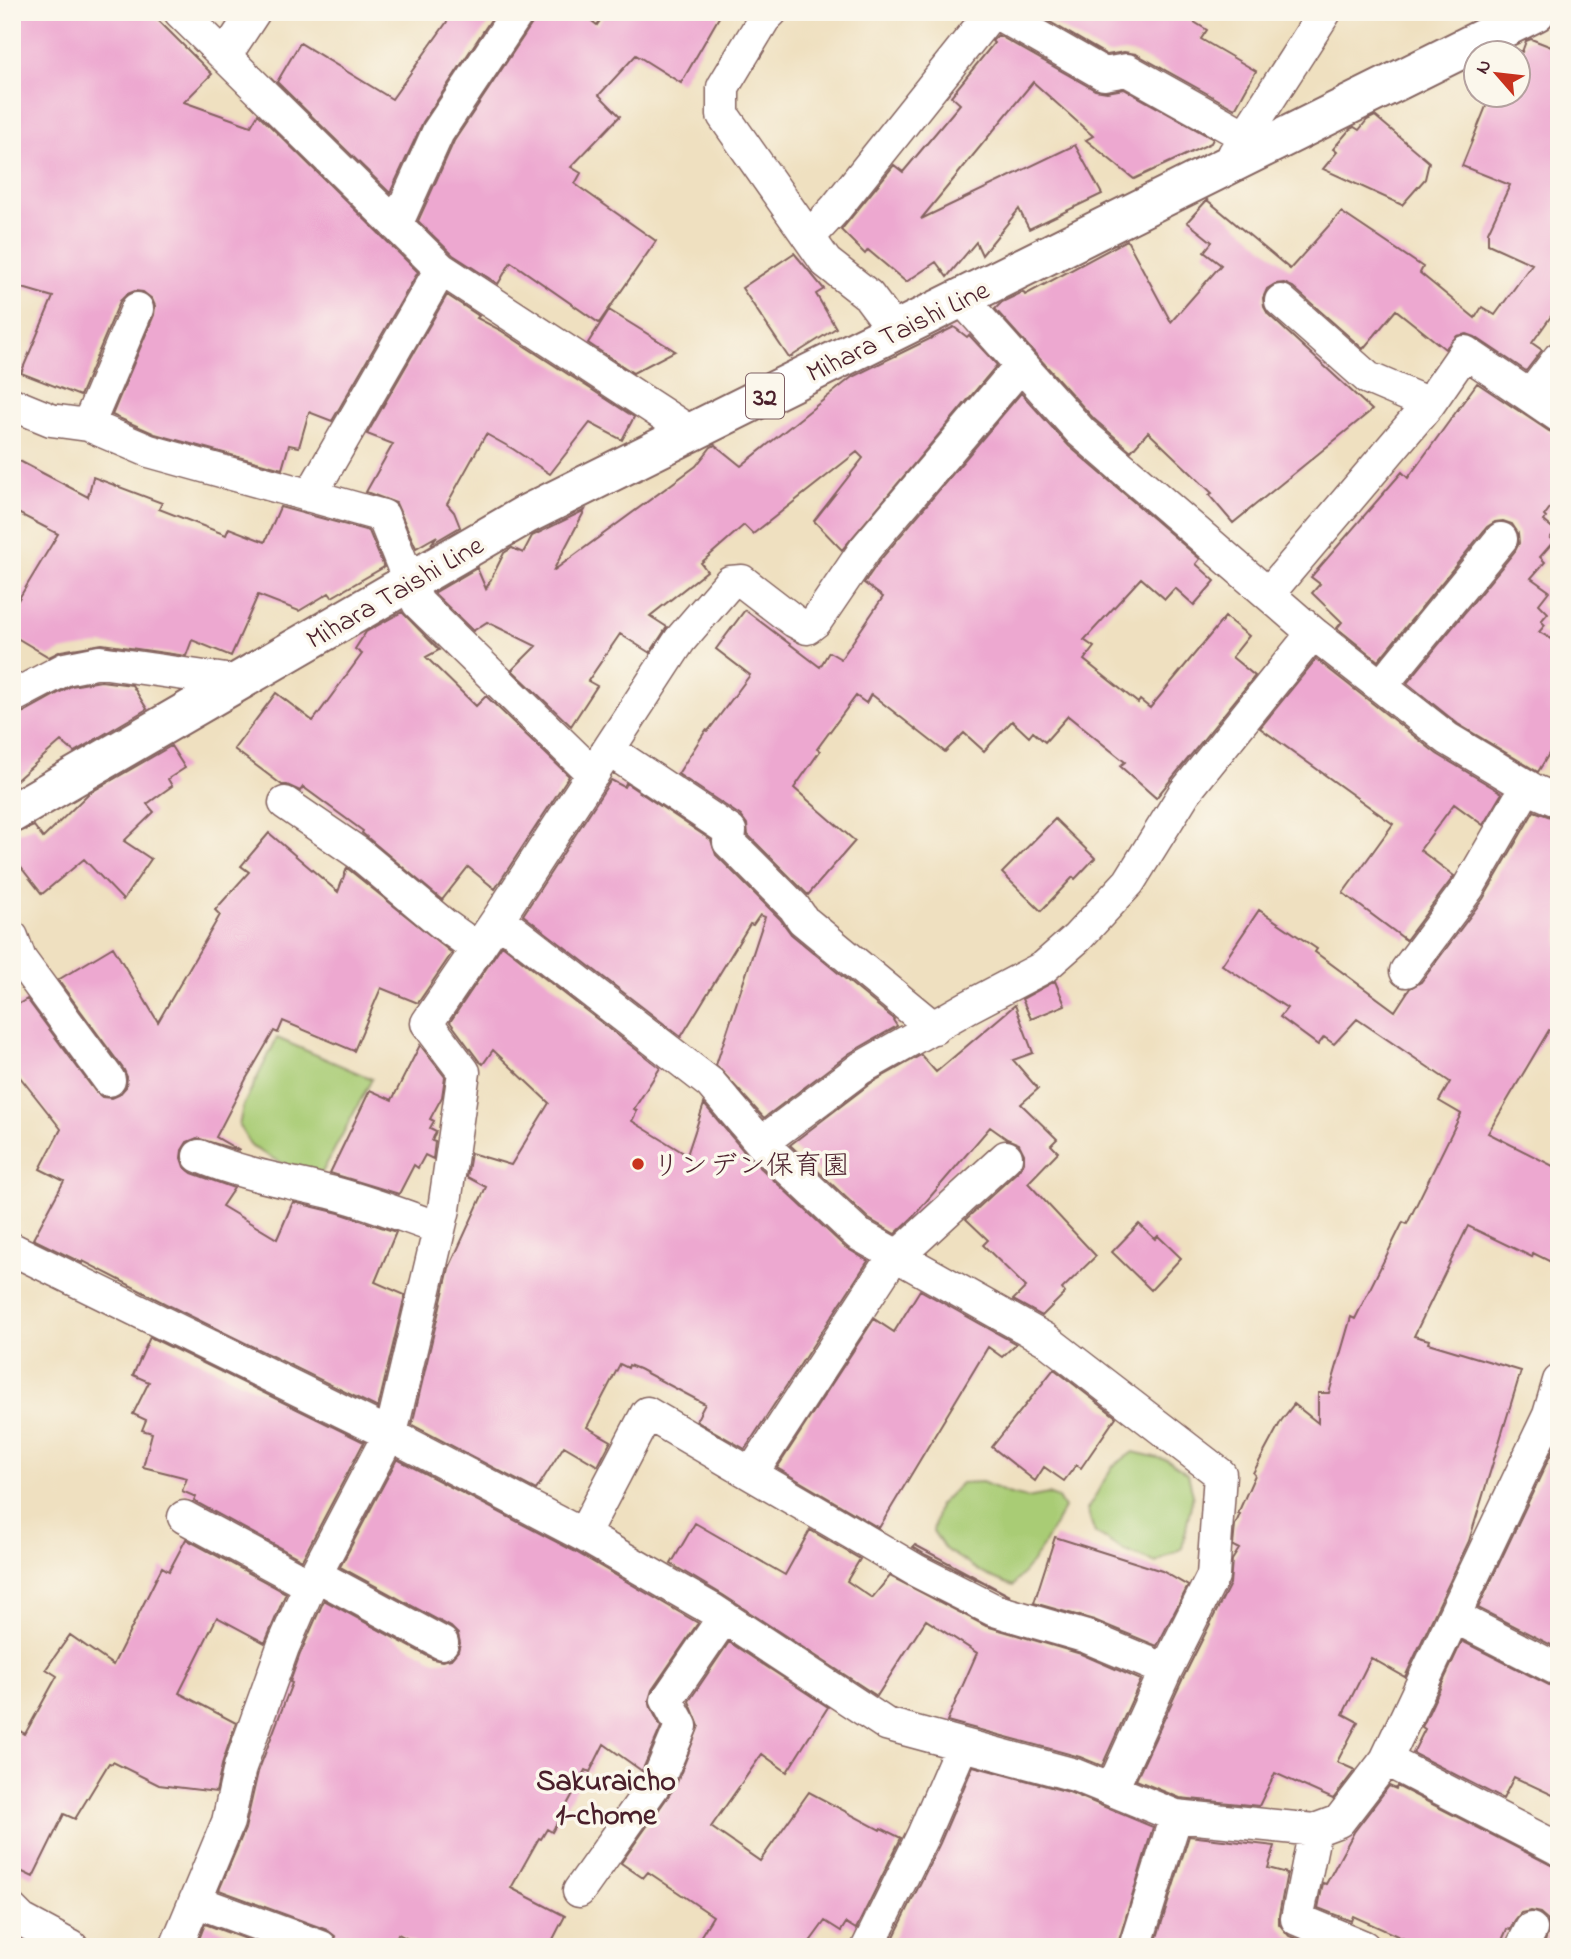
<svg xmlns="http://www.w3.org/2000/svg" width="1571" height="1959" viewBox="0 0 1571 1959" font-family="'Indie Flower','Klee One',sans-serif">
  <rect width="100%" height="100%" fill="#fbf7ec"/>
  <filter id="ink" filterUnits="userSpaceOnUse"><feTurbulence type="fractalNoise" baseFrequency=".0143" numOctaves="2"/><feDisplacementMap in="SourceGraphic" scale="14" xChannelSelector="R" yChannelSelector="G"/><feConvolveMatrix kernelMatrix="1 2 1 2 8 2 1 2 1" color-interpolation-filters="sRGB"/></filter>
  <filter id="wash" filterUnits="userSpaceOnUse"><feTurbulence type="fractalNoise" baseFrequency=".00686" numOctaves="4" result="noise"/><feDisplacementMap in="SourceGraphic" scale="28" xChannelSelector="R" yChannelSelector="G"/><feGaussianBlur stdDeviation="1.57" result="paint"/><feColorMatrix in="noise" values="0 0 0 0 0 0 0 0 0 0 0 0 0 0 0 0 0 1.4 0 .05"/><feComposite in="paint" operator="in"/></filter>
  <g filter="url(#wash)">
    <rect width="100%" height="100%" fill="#efe0c0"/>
    <!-- green -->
    <path fill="#a9cc75" stroke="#7a7650" stroke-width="2" d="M277,1038L372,1079L317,1182L252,1147L239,1126L243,1106Z
      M1133,1452L1167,1460L1188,1474L1193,1495L1182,1548L1156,1563L1125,1551L1095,1533L1087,1510L1112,1467Z
      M982,1482L1007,1493L1027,1498L1048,1494L1058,1498L1064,1508L1040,1551L1013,1586L986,1575L945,1549L933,1531L939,1505L961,1483Z"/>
    <g id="blocks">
      <!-- building -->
      <path fill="#eda8d0" d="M12,12H150L212,74L184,102L251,126L258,114L418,272L332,421L309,412L299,447L289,445L282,469L155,434L112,415L154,315L155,306L152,299L143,292L135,291L127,294L120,301L80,396L21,373L53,297L12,285Z
        M454,12H496L423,122L390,193L277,82L300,43L392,99Z
        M536,12H580L597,25L606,12H722L681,83L636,55L599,95L620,116L571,167L581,173L575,184L656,241L599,323L511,262L498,284L453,255L418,221L454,141L533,22Z
        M1033,12H1178L1207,30L1201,39L1256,71L1235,109L1136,54L1124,52L1107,55Z
        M998,35L1095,90L1107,92L1124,89L1213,139L1211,143L1134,179L1086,140L1093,136L1033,82L921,219L1075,145L1102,194L1029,229L1019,209L982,255L976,242L947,277L936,262L906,282L868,250L865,254L841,230L894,165L903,172L960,104L951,96L994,43L992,41Z
        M1531,39L1559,50V305L1532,343L1542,350L1526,371L1475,337L1467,334L1457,336L1445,349L1396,310L1363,349L1293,287L1284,283L1275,284L1267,289L1263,298L1264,307L1268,314L1372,410L1233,523L1209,495L1212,493L1148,432L1131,451L1094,419L995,309L1002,302L1023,292L1025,295L1127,240L1171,322L1221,265L1204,252L1212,242L1187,222L1207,200L1290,269L1341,212L1423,267L1420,273L1475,318L1482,307L1495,315L1532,264L1488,244V232L1510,185L1462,166L1491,94H1518V52H1508L1513,48L1522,52L1526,41Z
        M1375,116L1429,162L1425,179L1402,205L1323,169L1337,152L1333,149L1350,129L1354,127L1359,130L1367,120Z
        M794,253L824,289L816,294L836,328L789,358L742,288Z
        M447,295L479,316L477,318L500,330L634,417L622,440L590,423L550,474L513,449L486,434L447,504L454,512L460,527L431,544L437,536L416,548L396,503L366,492L393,444L367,434Z
        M609,310L675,351L633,373L588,343Z
        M954,327L967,337L969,335L997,365L842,550L814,521L863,458L857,452L753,534L744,525L701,563L707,571L650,616L667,627L650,653L620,634L588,681L597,686L571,726L512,670L536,646L487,622L473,631L434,593L477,568L486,589L504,553L512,548L523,553L532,536L585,510L553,571L696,466L711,447L715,445L741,466L852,377Z
        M1477,383L1549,431L1559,434V496L1544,516L1546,518L1544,521L1556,531L1550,538L1554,541L1540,557L1545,562L1531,578L1549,591L1539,604L1548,613L1541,621L1545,625L1539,632L1559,643V737L1538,772L1458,724L1407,683L1515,551L1519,543L1518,533L1512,524L1503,521L1495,522L1487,527L1378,661L1337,628L1342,622L1312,593L1320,584L1311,577L1402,472L1408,478Z
        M1021,393L1069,446L1200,559L1196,564L1215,581L1194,605L1175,588L1165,599L1141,578L1084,640L1094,647L1084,660L1138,703L1140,700L1150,708L1225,617L1249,636L1232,657L1255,676L1156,798L1120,766L1125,762L1068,716L1045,742L1033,732L1029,737L1012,721L984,751L964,733L945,752L871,694L866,703L856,696L817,749L820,751L794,788L855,841L808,895L748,835L747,824L741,816L678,774L706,730L708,731L750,675L716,649L745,610L820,667L829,652L841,659L883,597L864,583L880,560Z
        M12,457L88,497L93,477L162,503L159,509L226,535L229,528L265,542L280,507L369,531L384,567L332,597L329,593L299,611L258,595L231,656L192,640L186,656L102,644L61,651L49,657L12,635V610L58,534L12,510Z
        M402,612L439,650L426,657L476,706L486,696L569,776L495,889L468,867L442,900L362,833L363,831L303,787L300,791L287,785H282L234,749L276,693L313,721L362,654L355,649L366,632Z
        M1316,659L1437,754L1502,793L1483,825L1454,804L1420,850L1454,876L1406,940L1343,893L1393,824L1260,728Z
        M101,681L132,685L147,709L74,752L61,741L12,784V724L22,713L71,686Z
        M171,746L185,768L168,779L172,786L147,804L154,812L124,841L151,859L123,900L84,859L42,894L12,856V835L34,826L43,838L88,794Z
        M611,780L624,787L626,783L711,840L716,855L780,919L791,934L894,1019L893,1020L897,1026L850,1053L764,1118L716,1065L765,917L760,915L753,925L750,924L681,1037L523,915Z
        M1534,811L1559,820V1035L1549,1030L1488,1133L1559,1169V1266L1533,1253L1532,1257L1468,1226L1414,1336L1429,1340L1428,1343L1521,1371L1469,1541L1405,1677L1371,1658L1343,1714L1358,1722L1337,1762L1355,1770L1333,1799L1275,1773L1259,1806L1180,1798L1136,1780L1183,1678L1230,1584L1232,1560L1239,1549L1233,1546L1235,1525L1240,1514L1238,1513L1255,1475L1253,1473L1281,1421L1294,1404L1318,1423V1393H1329L1351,1317L1355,1319L1403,1222L1407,1224L1461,1114L1439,1101L1450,1082L1357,1019L1334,1044L1324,1037L1318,1045L1280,1017L1287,1008L1222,965L1259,910L1317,949L1315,952L1395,1011L1410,988L1421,982L1483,899Z
        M1055,819L1095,858L1075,879L1073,877L1041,911L1002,873Z
        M269,833L338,892L347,868L452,953L418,1003L381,988L354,1051L283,1021L278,1033L274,1031L246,1079L216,1137L240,1151L197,1138L187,1142L182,1150L181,1158L184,1167L192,1173L234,1188L222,1206L277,1239L293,1202L339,1213L396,1232L375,1282L405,1295L378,1408L166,1304L83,1261L82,1263L33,1239L64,1181L40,1169L61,1129L12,1067V1008L27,999L95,1091L102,1097L112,1098L119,1095L126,1087L127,1077L124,1070L58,980L113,947L158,1022L220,915L215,910L249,872L241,866Z
        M502,945L660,1068L634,1109L637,1111L632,1121L687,1155L704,1104L748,1156L845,1247L868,1261L745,1449L696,1421L705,1404L639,1369L629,1365L628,1368L620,1364L587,1427L611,1441L598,1466L564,1446L536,1490L412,1425L449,1268L486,1187L467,1177L471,1153L511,1165L549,1103L493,1050L483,1064L479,1061L450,1022Z
        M1055,981L1065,1005L1031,1019L1022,999Z
        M1015,1005L1033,1053L1013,1060L1038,1089L1021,1104L1057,1139L1051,1145L1058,1152L1028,1183L1096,1256L1062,1289L1065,1293L1042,1316L1013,1300L1026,1287L983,1245L988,1240L966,1219L1019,1170L1024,1162V1154L1019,1144L1007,1139L990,1127L912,1218L895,1234L869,1219L790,1145L871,1083L921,1055L936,1072Z
        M420,1045L445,1077L442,1097L430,1119L434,1121L430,1128L436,1131L432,1141L435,1142L433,1159L425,1155L418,1168L414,1165L399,1194L330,1173L370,1090L392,1100Z
        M1139,1224L1155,1239L1158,1236L1181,1258L1151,1290L1112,1252Z
        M920,1290L1016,1344L1002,1357L988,1347L879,1528L777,1468L874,1319L894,1332Z
        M150,1337L364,1442L302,1560L194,1501L196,1497L182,1491L187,1478L143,1467L152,1433L142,1430L146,1420L133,1414L149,1382L133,1375Z
        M1054,1369L1116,1417L1081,1468L1076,1465L1064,1481L1044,1467L1035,1481L992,1447Z
        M1559,1437V1649L1478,1608Z
        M397,1459L574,1551L698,1623L652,1690L649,1700L651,1708L661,1727L643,1769L642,1771L604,1744L590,1772L586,1770L552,1832L547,1829L541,1839L539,1838L511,1888L565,1916L549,1947H423L398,1934L393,1947H339L335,1936L327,1930L219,1890L245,1829L258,1772L292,1683L290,1682L300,1654L324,1600L433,1659L442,1661L451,1659L458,1651L460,1643L458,1634L451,1627L340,1567Z
        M695,1523L785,1575L810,1530L860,1559L847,1581L872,1598L890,1576L986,1626L1081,1654L1141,1680L1102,1766L1080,1757L947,1721L977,1653L926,1620L877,1696L723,1595L671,1564Z
        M1055,1537L1162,1571L1188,1586L1157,1646L1094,1620L1034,1603Z
        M186,1539L286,1593L265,1643L217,1617L179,1693L236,1723L223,1761L216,1792L159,1785L113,1762L112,1764L109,1763L75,1819L64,1814L33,1877L12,1867V1748L20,1731L25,1734L57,1676L46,1669L70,1635L113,1665L162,1567L169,1571Z
        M915,1545L1010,1596L926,1555L913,1547Z
        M1462,1641L1551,1686L1559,1688V1798L1514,1777L1503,1799L1413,1753L1425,1729L1422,1727Z
        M729,1642L828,1707L787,1772L762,1754L711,1827L760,1861L809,1792L880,1830L881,1828L901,1838L856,1929L846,1923L841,1931L825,1921L806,1947H694L713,1916L648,1872L643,1878L621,1863L676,1785L699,1726L689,1701Z
        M973,1766L1069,1792L1153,1827L1117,1947H889L940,1843Z
        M1389,1786L1396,1789L1397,1786L1551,1865L1559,1867V1947L1544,1945L1549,1929L1547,1919L1540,1913L1531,1911L1521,1913L1515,1920L1510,1930L1507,1929L1499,1947H1422L1353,1916L1351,1921L1318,1908L1323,1883L1326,1884L1354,1832Z
        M1189,1836L1275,1846L1268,1868L1287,1873L1279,1915V1924L1289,1936L1316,1947H1154Z
        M205,1924L267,1947H196Z"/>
    </g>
  </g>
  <g filter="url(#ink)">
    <use href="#blocks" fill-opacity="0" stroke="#84635f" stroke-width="2"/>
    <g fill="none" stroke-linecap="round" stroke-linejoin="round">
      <defs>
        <path id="minor" d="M180,12L441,269L690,432
          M771,12L764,19L723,87V115L826,262L868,295L895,331
          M995,12L1104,74L1127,70L1245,136
          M225,56L254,12
          M1234,154L1325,12
          M396,225L438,132L518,12
          M809,237L835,209L992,12
          M961,298L1081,432L1313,633L1448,739L1535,791L1559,801
          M1281,301L1368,378L1429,404
          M1530,396L1559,358
          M12,404L51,420L88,425L149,451L383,516L418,603L593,774
          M88,425L137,309
          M310,496L441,269
          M1268,594L1429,404L1465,352L1559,416
          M1381,686L1501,539
          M12,697L65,669L100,662L240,682
          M609,750L730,831L729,842L794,907L803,920L934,1028
          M285,803L358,853L443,924L478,949
          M498,919L710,1083L761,1143L858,1234L1045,1339L1220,1474L1213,1576L1166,1670L1112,1789
          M12,937L20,959L109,1080
          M1406,971L1468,888L1527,786
          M761,1143L861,1068L968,1007L1044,967L1077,938L1129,882L1185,792L1313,633
          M199,1156C241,1174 286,1181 330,1192C367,1201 403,1216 439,1228
          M12,1249L389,1434L583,1535L713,1610L886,1724L1075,1775L1176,1816L1315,1830L1339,1821L1386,1760L1549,1415L1559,1381
          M752,1473L887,1266L1006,1157
          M184,1517L310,1585
          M583,1535L647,1413L917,1571L994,1610L1087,1637L1166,1670
          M316,1575L442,1643
          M1455,1617L1559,1670
          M1386,1760L1559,1849
          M1315,1830L1297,1919L1364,1947
          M579,1891L659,1778L681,1726L667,1700L724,1617
          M195,1901L321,1947
          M12,1910L22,1920L72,1947
          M176,1947L228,1822L240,1767L283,1647L310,1585L392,1429L444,1209L464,1072L427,1023L498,919L680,640L730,582L742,581L794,621L807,628L816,621L865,549L1021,365
          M868,1947L923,1835L962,1745
          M1135,1947L1176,1816
          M1522,1947L1531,1929"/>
        <path id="primary" d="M12,813L525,515L1536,12"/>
      </defs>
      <!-- minor casing -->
      <use href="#minor" stroke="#84635f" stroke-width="35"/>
      <!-- primary casing -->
      <use href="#primary" stroke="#84635f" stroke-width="42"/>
      <!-- minor -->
      <use href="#minor" stroke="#fff" stroke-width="32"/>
      <!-- primary -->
      <use href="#primary" stroke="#fff" stroke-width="38"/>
    </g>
  </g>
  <!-- markers -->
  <circle fill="#c8321e" stroke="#fbf7ec" stroke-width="2.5" cx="638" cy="1164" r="7"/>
  <g text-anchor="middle" stroke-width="7" stroke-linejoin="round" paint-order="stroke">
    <!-- shield labels -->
    <rect fill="#fbf7ec" stroke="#7f6065" stroke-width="2" x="746" y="373.5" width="38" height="45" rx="5"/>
    <g font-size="26" font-weight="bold" fill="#4a1f2b">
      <text x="765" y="405">32</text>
    </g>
    <!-- street labels -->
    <g font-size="28" fill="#4a1f2b" stroke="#fbf7ec">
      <text transform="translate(897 330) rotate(-26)" y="10">Mihara Taishi Line</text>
      <text transform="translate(394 591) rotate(-30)" y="10">Mihara Taishi Line</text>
    </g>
    <!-- poi labels -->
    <g font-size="28" fill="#4a1f2b" stroke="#fbf7ec" text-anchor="start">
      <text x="652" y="1174">リンデン保育園</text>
    </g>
    <!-- neighbourhood labels -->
    <g font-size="30" font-weight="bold" fill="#4a1f2b" stroke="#fbf7ec">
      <text x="606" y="1790">Sakuraicho<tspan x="606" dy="34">1-chome</tspan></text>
    </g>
  </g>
  <!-- margin -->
  <rect width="1571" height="1959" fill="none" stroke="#fbf7ec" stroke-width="42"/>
  <!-- north arrow -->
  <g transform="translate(1497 74) rotate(298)"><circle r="33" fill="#fbf7ec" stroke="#b4a19f" stroke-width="2"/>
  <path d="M0-5L12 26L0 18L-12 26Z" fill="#c8321e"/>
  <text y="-10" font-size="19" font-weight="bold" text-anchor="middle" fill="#4a1f2b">N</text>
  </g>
</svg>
